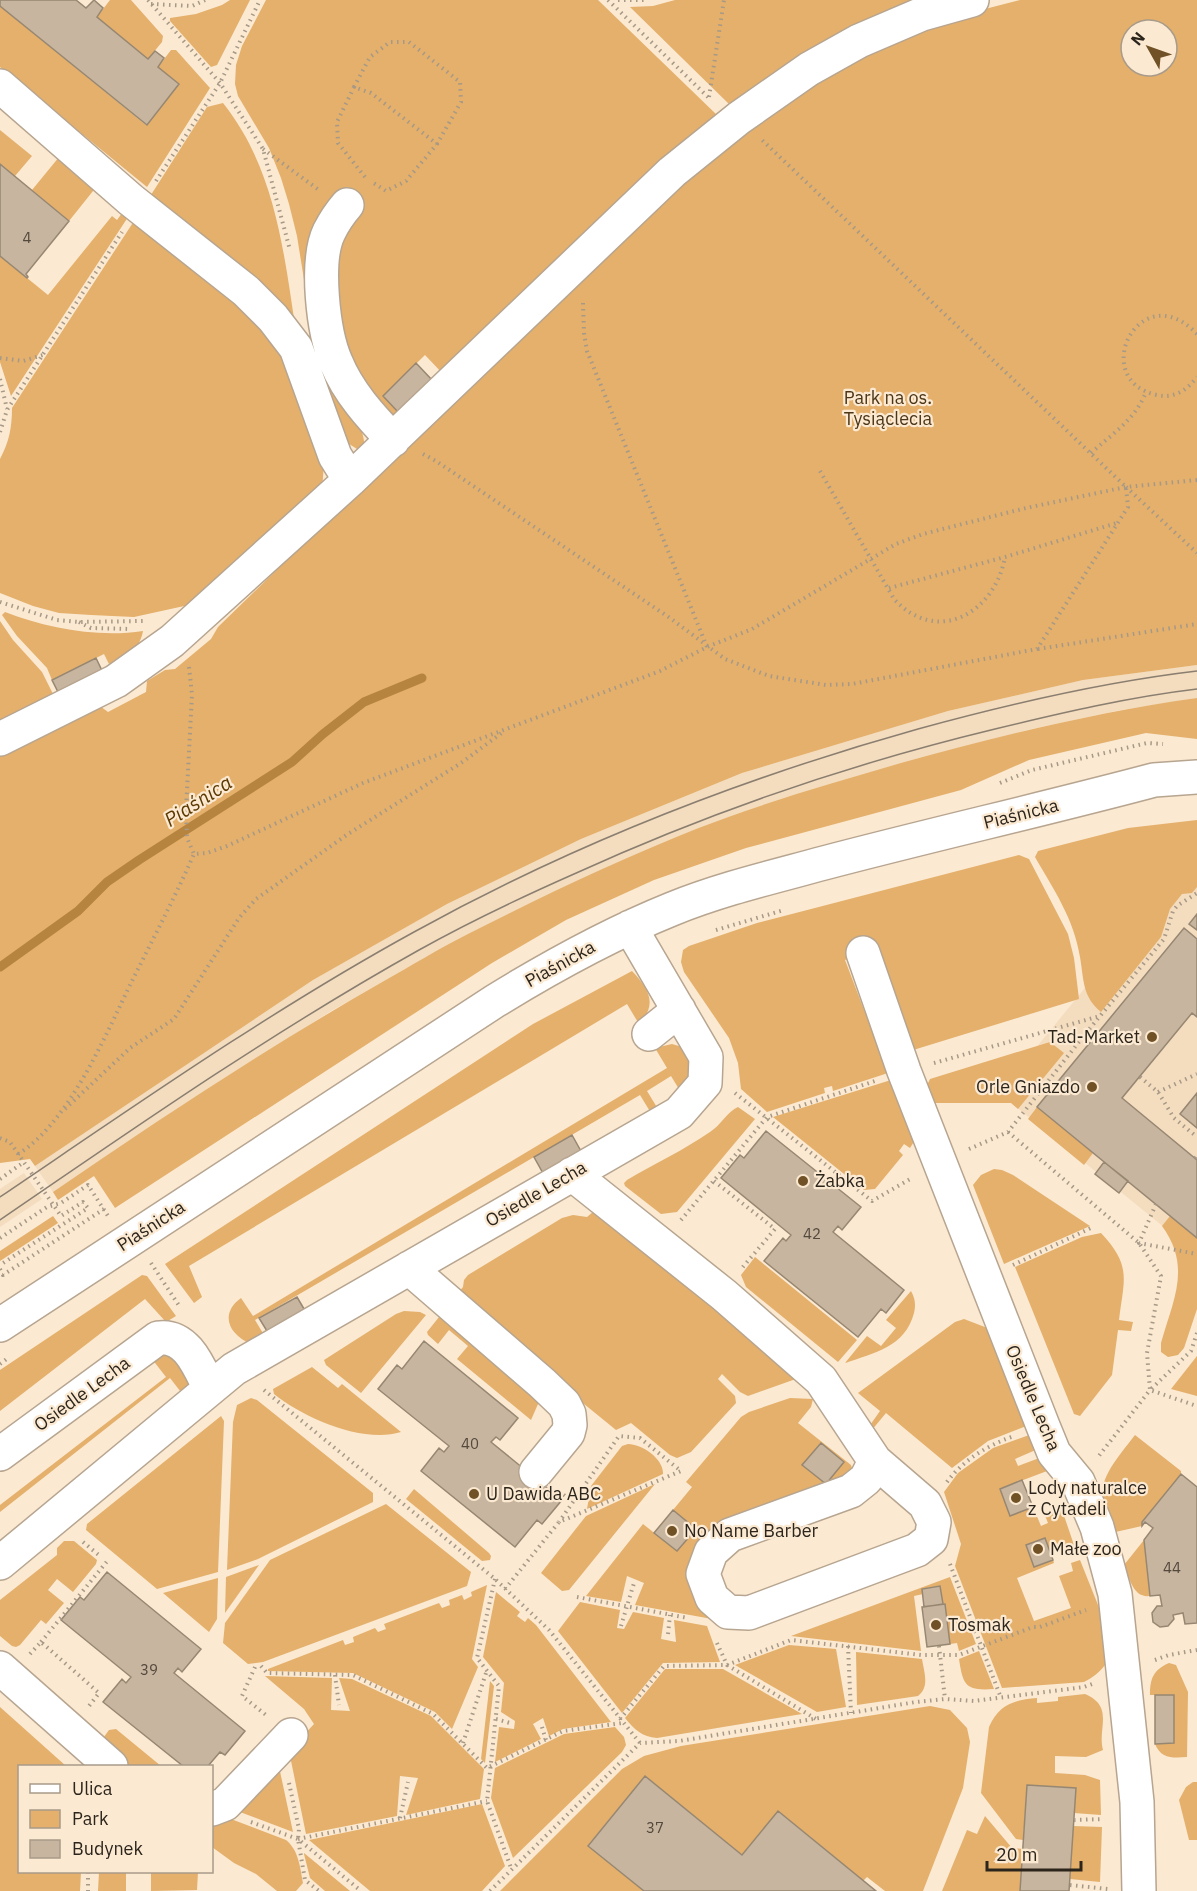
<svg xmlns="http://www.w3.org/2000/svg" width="1197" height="1891" viewBox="0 0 1197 1891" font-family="'IBM Plex Sans',sans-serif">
  <rect width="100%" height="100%" fill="#fbe9d2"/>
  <!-- built -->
  <path fill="#f4dcbf" d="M1197,665V698L1116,711L1027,730L696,829L596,874L465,936L331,1011L234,1073L53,1192L35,1166L313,980L447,904L581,839L742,773L948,711L1083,680Z
    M1197,851V1254L999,1093Z
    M24,1173L42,1199L0,1227V1189Z"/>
  <!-- green -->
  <path fill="#e4b06b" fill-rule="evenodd" d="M110,0H131L163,36L162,42L148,59L97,17Z
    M230,0H250L217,65L211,67L170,21V18L196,14L222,5Z
    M266,0H598L718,116L674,151L444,375L425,355L383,396L401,415L391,421C383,419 379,413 373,407C341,373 325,302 331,255C334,238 345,224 353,210L340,200C330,215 319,231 315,249C306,289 323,359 342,395C354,419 365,425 365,454L346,442L315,365L311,323L297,236L289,204L281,178L269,148L238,96L235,84L236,65L242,46Z
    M675,0H931L731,106L630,7L653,6Z
    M1020,0H1197V665L1083,680L948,711L742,773L581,839L447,904L313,980L35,1166L30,1159L0,1163V753L100,706L108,712L146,692L147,681L165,670L175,669L211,639L218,627L657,200L773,105L923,25ZM1131,30H1167V66H1131Z
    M0,6L146,125L179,85L158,67L171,50H176L210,88L147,187L0,67Z
    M223,103C274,167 283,246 295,325L149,198L207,107Z
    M0,130L32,156L15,176L0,164Z
    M64,151L101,181L69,221L32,190Z
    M125,209L130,214L11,396L0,362V256L48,295L112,216L117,220Z
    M136,218L248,309L276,342L324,462L322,492L207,601L134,617L91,615L59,613L33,606L0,593V459C9,442 12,428 12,408Z
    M5,612C46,628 98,638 143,631C139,652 126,655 109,664L104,654L52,680L47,668L17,636L2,615Z
    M0,621L13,640L42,672L56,700L0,726Z
    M1197,698V739L1146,733L1029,760L961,790L746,848L654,880L566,920L492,963L115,1208L94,1176L58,1200L53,1192C161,1118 270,1046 384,981C411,966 438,949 466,935C541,897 618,860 696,829C763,803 832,783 901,763C998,736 1097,712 1197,698Z
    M1197,820V887L1192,893L1182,894L1170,909L1161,937L1101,1012C1082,996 1084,980 1080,957C1074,919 1054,890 1035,857L1038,851L1128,828Z
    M1019,855L1029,859L1068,934L1074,958L1079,999L910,1051L871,949L845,960L888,1073L833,1091L832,1086L824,1088L825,1093L767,1112L741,1089L738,1063L729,1038L684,972L681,962L683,950L689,946L757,923Z
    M632,971C649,989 658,1004 639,1024L627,1004L189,1266L202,1297L194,1303L165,1264L533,1024Z
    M1050,1042L1064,1053L1018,1109L1011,1103H930L925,1089L930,1079Z
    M672,1044L682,1047L696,1070L682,1094L671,1076L647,1091L658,1109L651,1113L640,1095L255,1320L267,1340L251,1344C229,1335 219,1314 241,1298L253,1316L667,1068L655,1048Z
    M891,1080L915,1140L910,1148L904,1144L899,1151L903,1155L875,1189L864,1190L773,1117Z
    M738,1107L755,1119L677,1212L661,1214L625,1186L624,1183L627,1180C654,1164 684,1150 710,1132C720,1126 728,1111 738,1107Z
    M1037,1107L1093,1153L1084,1165L1028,1119Z
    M994,1169L1002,1170L1013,1175L1090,1226L1004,1264L973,1185L981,1175Z
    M600,1206L807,1375L748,1396L740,1392L722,1374L718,1379L735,1396L736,1403L691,1452L677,1458L670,1455L631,1423L616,1430L454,1298L463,1287L464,1280L468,1275L562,1218L573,1215L587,1217Z
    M53,1216L58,1223L0,1261V1251Z
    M1170,1216L1197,1238V1309L1184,1348L1178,1355L1168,1357L1161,1352V1343C1173,1300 1192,1267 1162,1226Z
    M1101,1233C1132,1266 1124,1279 1119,1320L1133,1322L1131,1331L1118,1330L1112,1375L1080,1416L1074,1414L1015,1267L1082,1237Z
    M755,1257L857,1340L838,1362L746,1287L741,1275Z
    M142,1275L147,1276L176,1316L166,1322L145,1299L0,1411V1370Z
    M911,1291C915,1298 916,1305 914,1313C905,1347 874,1353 845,1363L867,1336L881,1346L896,1328L886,1320Z
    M404,1311L420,1312L426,1315L361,1393L326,1365L324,1360L396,1314Z
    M443,1312L537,1395L538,1404L531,1420L457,1359L468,1346L449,1330L438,1344L428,1335L427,1332Z
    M964,1319L990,1329L1029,1425L988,1441L952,1468L886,1413L871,1431L868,1428L880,1411L858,1393L955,1322Z
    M163,1353L173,1354L192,1381L184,1396L170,1378L0,1512V1505L166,1377L152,1359Z
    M1197,1356V1396L1171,1389Z
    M312,1367L338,1388L342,1384L401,1432C363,1444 304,1418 274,1394L273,1389Z
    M251,1398L257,1400L373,1493V1502L258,1559L227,1570L233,1422L237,1405Z
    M790,1398L813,1399L811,1407L798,1423L851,1465L853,1471L852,1475L728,1523L712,1619L635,1605L644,1583L627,1576L621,1602L586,1596L643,1524L677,1551L695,1529L673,1510L692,1487L686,1482L741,1417L749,1412Z
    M221,1416L224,1421L218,1572L157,1589L86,1530L87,1524Z
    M1032,1434L1038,1449L1015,1459L1018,1466L1042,1457L1047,1471L1000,1489L1010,1515L1033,1507L1041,1526L1048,1523L1044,1513L1061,1507L1074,1545L1051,1554L1045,1538L1026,1545L1034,1567L1053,1560L1054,1563L1017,1578L1034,1621L1071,1608L1059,1576L1073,1571L1071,1563L1080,1560L1112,1640C1112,1660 1102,1673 1084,1682L1002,1688L955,1566L961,1544L944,1492L958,1473L993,1448Z
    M1135,1435L1181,1471V1474L1142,1522V1526L1111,1533C1108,1523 1103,1512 1102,1501C1099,1476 1121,1454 1135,1435Z
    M628,1444C642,1444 664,1459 663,1474L587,1509L591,1486L622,1446Z
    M655,1484L569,1590L562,1591L541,1573L586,1516Z
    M414,1489L489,1553L491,1556L490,1560L482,1561L406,1499Z
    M386,1504L471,1572L467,1586L263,1662L248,1664L223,1643L225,1623L270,1560Z
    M1144,1540L1150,1596C1133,1598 1130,1579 1124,1565Z
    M64,1541H74L97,1560L96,1564L73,1592L57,1579L48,1590L64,1603L46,1624L41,1620L20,1645L16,1647L12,1646L0,1636V1600L57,1555V1548Z
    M259,1565L225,1613L226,1577Z
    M950,1577L976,1644L959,1651L957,1643L950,1644L945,1604H943L940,1586L922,1589L923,1594L914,1596L921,1651L791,1636Z
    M218,1578L217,1619L209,1632L163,1593Z
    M487,1585L472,1659L478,1667L452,1729L435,1712L353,1673L268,1671V1669L343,1640L345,1645L354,1642L353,1637L375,1628L378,1632L386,1629L384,1624L439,1603L442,1608L450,1605L449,1600L462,1595L464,1600L472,1596L471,1592Z
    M496,1592L520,1612L517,1616L525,1622L528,1618L536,1625L611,1722L563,1729L549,1736L543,1718L533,1724L541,1739L495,1762L499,1727L514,1729L515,1721L501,1712L504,1683L483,1657Z
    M580,1602L620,1610L617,1628L624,1629L633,1612L664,1618L661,1639L676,1642L674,1620L707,1626L720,1662L663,1663L622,1713L558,1631Z
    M789,1645L836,1649L846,1707L817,1712L735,1665Z
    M979,1651L994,1689C966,1691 963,1686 959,1659Z
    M856,1652L922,1659C924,1672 930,1687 918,1696L857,1705Z
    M1169,1663L1176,1665L1188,1692L1187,1757C1173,1758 1161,1759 1155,1744L1174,1743V1695H1150C1150,1679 1153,1670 1169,1663Z
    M665,1669H723L802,1714L657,1738C642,1737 634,1729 625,1718Z
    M265,1676L332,1678L331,1710L350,1711L339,1678L352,1679L431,1716L484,1769L480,1799L406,1815L418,1778L400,1776L397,1816L306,1834L289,1751L314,1724L304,1709Z
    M490,1681L494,1686L485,1763L481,1759Z
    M1085,1694C1115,1707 1097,1728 1103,1750L1086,1757L1055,1756V1773L1085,1775L1100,1780L1101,1815L1074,1813L1075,1788L1027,1785L1023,1840L1016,1839L981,1793L989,1727C999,1704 1014,1700 1037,1698V1703L1058,1701V1697Z
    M930,1706L950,1710L967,1728L970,1742L963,1788L923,1891H885L867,1877L863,1881L778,1811L742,1855L645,1776L588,1845L644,1891H500L622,1769L644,1756L681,1746Z
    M0,1707L66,1766H20V1872H81L80,1891H0Z
    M615,1727L624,1737L626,1745L622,1752L513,1858L491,1798L495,1768L564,1734Z
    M116,1729L161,1766H124L98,1745L109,1730Z
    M278,1762L293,1832L232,1809Z
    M1193,1782H1197V1840H1189L1179,1800L1186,1787Z
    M482,1804L505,1866L482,1891H370L309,1840Z
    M223,1816L286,1840C299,1851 300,1867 303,1883L296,1891H277L256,1874L234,1863L212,1847V1822Z
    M985,1816L1012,1848L1023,1849L1020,1891H942L967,1830L977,1834Z
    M1073,1826L1102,1827L1100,1882L1070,1879Z
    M304,1854V1853L350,1891H325L310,1878Z
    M99,1872H126V1891H98Z
    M151,1872H198L197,1890L151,1891Z"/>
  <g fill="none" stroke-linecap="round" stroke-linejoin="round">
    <!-- stream -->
    <path stroke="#b6843e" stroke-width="9" d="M0,967L78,911L107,882L139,860L292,762L323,734L364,702L422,678"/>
  </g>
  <!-- building -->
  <path fill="#c7b59f" stroke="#978772" stroke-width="1.5" d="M0,0H76L86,8L94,0L103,8L97,17L148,59L155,51L164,58L158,67L179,84L147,125L0,6Z
    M0,164L69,221L26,274L28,277L27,278L0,256Z
    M416,363L432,380L398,412L383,396Z
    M96,658L105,677L61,698L52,680Z
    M1197,914V930L1189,924Z
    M1184,928L1197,939V1017L1192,1013L1122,1098L1197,1160V1238L1037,1107Z
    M1197,1093V1128L1180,1114Z
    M766,1131L861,1207L842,1230L838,1226L833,1232L904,1290L886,1313L881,1309L858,1337L764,1261L783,1238L786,1241L791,1235L721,1178L740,1155L744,1158Z
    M572,1135L582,1153L544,1175L534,1157Z
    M1104,1162L1128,1181L1119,1193L1095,1174Z
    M297,1297L307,1314L270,1336L259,1318Z
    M424,1341L518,1418L500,1440L496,1437L491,1442L562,1500L542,1524L537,1520L515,1547L421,1471L439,1448L444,1452L449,1446L378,1389L397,1365L402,1369Z
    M821,1443L844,1462L826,1484L802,1465Z
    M1181,1474L1197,1487V1623L1185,1624L1183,1613L1173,1615L1174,1619L1168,1626L1160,1627L1153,1622L1152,1613L1157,1606H1162L1160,1595L1150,1596L1144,1540L1153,1528L1145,1522L1142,1526V1522Z
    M1022,1480L1033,1507L1010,1516L1000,1489Z
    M673,1510L696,1529L677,1551L654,1533Z
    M1045,1538L1053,1560L1034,1567L1026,1545Z
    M107,1572L201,1649L182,1672L178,1668L174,1673L245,1731L225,1755L220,1752L208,1766H183L103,1702L122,1679L126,1683L131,1677L61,1620L80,1597L84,1600Z
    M940,1586L943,1604L924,1607L922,1589Z
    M945,1604L950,1644L927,1647L922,1607Z
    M1155,1695H1174V1743L1155,1744Z
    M645,1776L742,1855L778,1811L876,1891H644L588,1846Z
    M1027,1785L1076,1788L1069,1891H1020Z"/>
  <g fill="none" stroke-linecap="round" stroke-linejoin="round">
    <defs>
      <path id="minor" d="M0,86L131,200L246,291L273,318L296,348L335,456L350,480
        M347,205C340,213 334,222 329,232C315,261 323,332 336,362C348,392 371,417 393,440
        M0,739L116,681L172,641L350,480L672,172L739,118L809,69L859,41L922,14L972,0
        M863,953L904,1071L1043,1426L1054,1453L1078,1482L1097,1527L1115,1594L1137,1802L1139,1891
        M649,1034L679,1010
        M572,1174L724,1295L821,1380L875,1461L925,1504L934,1522L931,1539L917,1550L749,1613L728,1612L712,1598L703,1574L711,1552L730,1535L851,1491L866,1479L875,1461
        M409,1268L542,1383L564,1404L569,1414L570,1425L568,1433L536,1472
        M0,1325L495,1001C552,966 610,934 672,909C721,889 773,877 824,863C934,834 1045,809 1154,780L1197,777
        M0,1454L158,1338C187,1334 199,1367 210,1389
        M0,1563L234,1369L679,1113L705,1083L706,1057L630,927
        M0,1668L111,1766
        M212,1809L225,1804L291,1735"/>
    </defs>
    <!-- minor casing -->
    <use href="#minor" stroke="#b7a590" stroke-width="36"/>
    <!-- path -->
    <path stroke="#a69987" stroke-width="4" stroke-dasharray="1.5 4.5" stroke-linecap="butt" d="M148,0L220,83L263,149L290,250
      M608,0L710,99
      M618,0H645
      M151,4L192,6L205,0
      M354,87L370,57L390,42H409L460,82L461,102L437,144
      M709,97L724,0
      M263,149L319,190
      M365,177L338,143L337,122L354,87L371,93L437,144L406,181L386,191L372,182
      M156,181L220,83L260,0
      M583,303L584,333L587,351L707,647
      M1197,334C1140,274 1087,380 1157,395C1174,399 1187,390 1197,377
      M0,358L23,361L43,355
      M0,379L7,409
      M0,432L7,410L122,232
      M1091,453C1112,434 1135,420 1146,392
      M423,454L436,461L670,618L725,659L769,676L826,685L852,684L1037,649L1128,507L1126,487L762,140
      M820,471L894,599C937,646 995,613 1005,557
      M1126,487L1197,553
      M889,588L1005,557L1117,523
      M0,602L57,620L79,622L143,621
      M79,622L91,628L131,629
      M1038,649L1197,624
      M189,667L192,694L186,810L187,838L194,854
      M1000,783L1032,770L1147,743L1163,744
      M716,930L784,910
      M1086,1033L1093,1039
      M934,1063L1100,1016
      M1140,1077L1158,1092L1174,1118L1197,1137
      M1158,1092L1197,1074
      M735,1093L872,1201L912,1178
      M65,1109L130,1048L174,1019L239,918L256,899L348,834L461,763L503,732
      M1008,1132L1139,1243L1161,1276L1147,1353L1150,1390L1098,1457
      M0,1138L10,1142L61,1216L83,1202L88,1208L0,1265
      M969,1149L1008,1132L1086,1033L1164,939L1173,911L1177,906L1197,893
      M18,1154C69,1123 106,1034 132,981C153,939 175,897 194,854L207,853L227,846L363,783L660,671L707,647L752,629L896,544L923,534L1026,508L1126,487L1197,480
      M1195,1158L1197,1155
      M0,1179L24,1162
      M714,1181L775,1229L742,1268
      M1156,1204L1139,1243L1197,1254
      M681,1220L767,1117L875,1081
      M0,1238L47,1207L61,1203L88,1185L108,1216
      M151,1263L180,1307
      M1013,1265L1093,1227
      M0,1269L3,1275L104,1209
      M1197,1333L1191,1351L1150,1390L1197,1406
      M0,1364L8,1358
      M264,1390L495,1579L549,1630L640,1743
      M947,1482C963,1460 988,1445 1014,1436
      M559,1491L572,1502
      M83,1542L100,1556
      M950,1564L1001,1698
      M495,1579L477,1658L499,1686L487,1801L511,1868
      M505,1589L559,1522L681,1471L640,1438L619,1436L559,1522
      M577,1597L688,1618
      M621,1626L634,1583
      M668,1634L670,1615
      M41,1642L109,1559
      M717,1643L727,1665L791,1640L921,1655H959L1033,1627H1040L1086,1610
      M848,1646L851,1713
      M939,1646L945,1699
      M30,1654L41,1642L99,1693L89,1706
      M1155,1660L1169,1655L1197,1650
      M261,1666L267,1673L353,1675L433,1714L487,1768L563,1731L622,1723
      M255,1667L242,1696L266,1715
      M335,1675L339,1705
      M496,1719L510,1723
      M620,1719L664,1666L727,1665L816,1719
      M542,1727L546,1740
      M463,1743L487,1670
      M289,1783L299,1829L298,1839L305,1880L319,1891
      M400,1818L408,1782
      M1074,1820L1104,1819
      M251,1822L298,1839L361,1891
      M298,1839L487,1801
      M88,1872V1891
      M1070,1885L1108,1889
      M490,1891L640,1743L679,1741L916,1702L945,1699L974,1701L1084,1687L1092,1684"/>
    <!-- minor -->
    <use href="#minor" stroke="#fff" stroke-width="33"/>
    <!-- tram -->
    <path stroke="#8a7e6f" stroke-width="1.5" d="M0,1197C136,1105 270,1011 414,932C573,844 743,778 918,729C1009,704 1103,682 1197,671
      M0,1220C137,1126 274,1031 419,950C469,922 522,897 574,874C710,812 850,764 995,729C1061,713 1129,697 1197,689"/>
  </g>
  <!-- markers -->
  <g fill="#715227" stroke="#fbe9d2" stroke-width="2">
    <circle cx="1152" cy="1037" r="6"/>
    <circle cx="1092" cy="1087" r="6"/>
    <circle cx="803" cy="1181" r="6"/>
    <circle cx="474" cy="1494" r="6"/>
    <circle cx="1016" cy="1498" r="6"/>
    <circle cx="672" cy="1531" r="6"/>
    <circle cx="1038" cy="1549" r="6"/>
    <circle cx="936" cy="1625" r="6"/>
  </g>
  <g text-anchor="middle" stroke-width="4.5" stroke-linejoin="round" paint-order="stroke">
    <!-- number labels -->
    <g font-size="15" fill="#53493d">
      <text x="27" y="243">4</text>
      <text x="812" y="1239">42</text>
      <text x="470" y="1449">40</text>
      <text x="1172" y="1573">44</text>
      <text x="149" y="1675">39</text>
      <text x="655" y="1833">37</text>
    </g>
    <!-- park labels -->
    <g font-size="18" fill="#4c3618" stroke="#fbe9d2">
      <text x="888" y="404">Park na os.<tspan x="888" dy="21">Tysiąclecia</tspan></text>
    </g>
    <!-- street labels -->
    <g font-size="18" fill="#2c251c" stroke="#fbe9d2">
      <text transform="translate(1021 814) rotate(-14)" y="6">Piaśnicka</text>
      <text transform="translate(560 964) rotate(-29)" y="6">Piaśnicka</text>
      <text transform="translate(536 1194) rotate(-30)" y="6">Osiedle Lecha</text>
      <text transform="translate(151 1226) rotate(-33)" y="6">Piaśnicka</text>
      <text transform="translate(82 1394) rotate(-36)" y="6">Osiedle Lecha</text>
      <text transform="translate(1033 1398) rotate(67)" y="6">Osiedle Lecha</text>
    </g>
    <!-- poi labels -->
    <g font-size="18" fill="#2c251c" stroke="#fbe9d2" text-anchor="start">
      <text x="1140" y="1043" text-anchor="end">Tad-Market</text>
      <text x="1080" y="1093" text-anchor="end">Orle Gniazdo</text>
      <text x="815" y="1187">Żabka</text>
      <text x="1028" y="1494">Lody naturalce<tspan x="1028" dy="21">z Cytadeli</tspan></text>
      <text x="486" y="1500">U Dawida ABC</text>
      <text x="684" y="1537">No Name Barber</text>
      <text x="1050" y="1555">Małe zoo</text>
      <text x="948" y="1631">Tosmak</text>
    </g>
    <!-- water labels -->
    <g font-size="20" font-style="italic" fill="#5b3900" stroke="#fbe9d2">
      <text transform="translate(198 801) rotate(-33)" y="7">Piaśnica</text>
    </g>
  </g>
  <!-- legend -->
  <rect x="18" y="1765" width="195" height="108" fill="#fbe9d2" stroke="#a89b89" stroke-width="1.5"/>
  <rect x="30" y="1784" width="30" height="9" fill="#ffffff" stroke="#a89b89" stroke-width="1.5"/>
  <text x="72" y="1795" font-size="18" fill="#2c251c">Ulica</text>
  <rect x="30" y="1810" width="30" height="18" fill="#e4b06b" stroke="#a89b89" stroke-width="1.5"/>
  <text x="72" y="1825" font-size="18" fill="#2c251c">Park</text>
  <rect x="30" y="1840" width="30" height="18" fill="#c7b59f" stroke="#a89b89" stroke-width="1.5"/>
  <text x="72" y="1855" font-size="18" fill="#2c251c">Budynek</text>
  <!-- north arrow -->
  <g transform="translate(1149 48) rotate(310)"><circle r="28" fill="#fbe9d2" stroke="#a89b89" stroke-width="1.5"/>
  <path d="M0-4.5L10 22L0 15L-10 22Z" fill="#715227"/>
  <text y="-9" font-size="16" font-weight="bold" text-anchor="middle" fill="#2c251c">N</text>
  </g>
  <!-- scale -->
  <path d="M987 1861v9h94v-9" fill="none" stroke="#2c251c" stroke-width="3"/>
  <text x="996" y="1861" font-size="18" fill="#2c251c" stroke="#fbe9d2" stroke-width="4.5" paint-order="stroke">20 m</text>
</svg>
